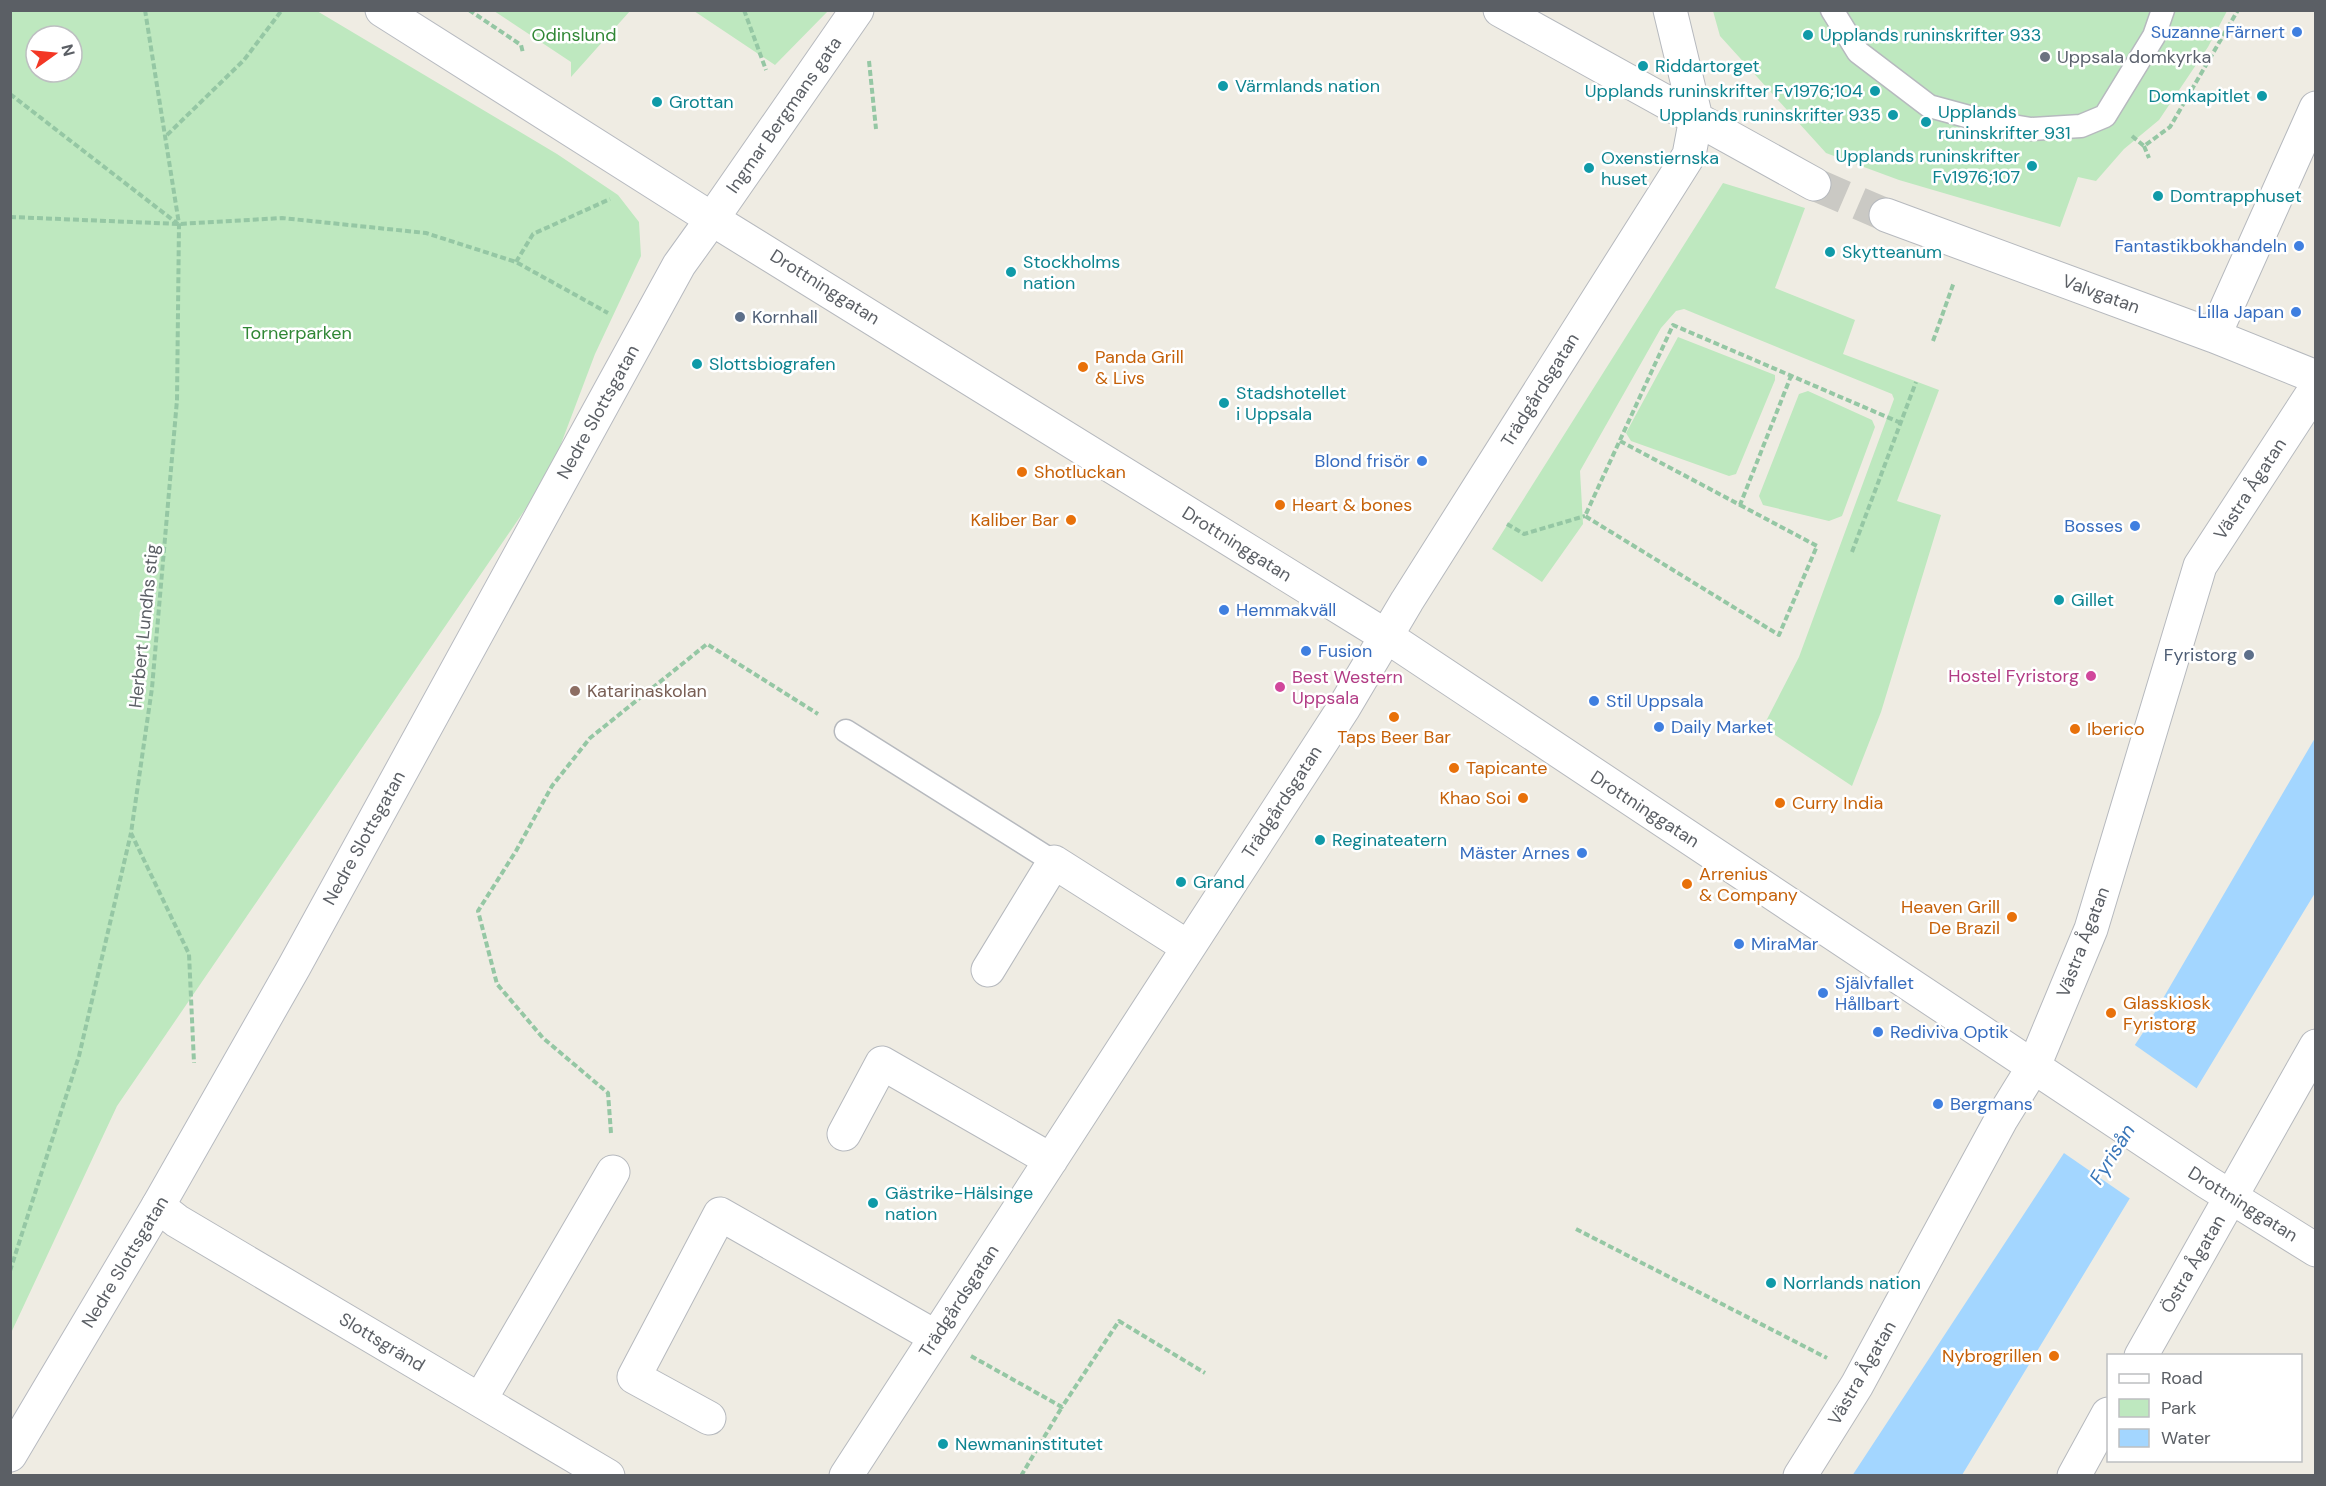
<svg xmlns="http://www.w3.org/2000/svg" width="2326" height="1486" viewBox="0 0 2326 1486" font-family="'DM Sans',sans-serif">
  <rect width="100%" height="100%" fill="#efece3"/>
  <!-- green -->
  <path fill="#bee8bf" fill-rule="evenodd" d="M11,11H317L557,154L618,195L639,222L641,256L595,354L550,473L117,1106L11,1333ZM36,36H72V72H36Z
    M494,11H630L571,77V62Z
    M694,11L828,10V11L775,65Z
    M1713,11H2227L2208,47L2159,120L2124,149L2096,181L2078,177L2060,227L1899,180L1826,153L1720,36Z
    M1723,183L1805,208L1775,288L1855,320L1843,354L1939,390L1897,501L1941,515L1881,712L1852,786L1763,727L1799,657L1894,399L1892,394L1684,309L1676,311L1661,328L1580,471L1583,524L1542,582L1492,549Z
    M1678,337L1775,375V380L1736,474L1729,476L1631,441L1626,433Z
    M1808,391L1872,420L1875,427L1842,516L1829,521L1763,505L1759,496L1799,394Z"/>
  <!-- water -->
  <path fill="#a3d6ff" d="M2315,738V893L1962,1475L1852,1476L2144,1031Z"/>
  <!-- pier -->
  <path fill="#efece3" d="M2132,1043L2199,1090L2132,1200L2061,1151Z"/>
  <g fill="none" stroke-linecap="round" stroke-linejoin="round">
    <!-- street-tunnel -->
    <path stroke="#cac9c4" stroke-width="33" stroke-dasharray="33 16" stroke-linecap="butt" d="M1814,184L1886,215"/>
    <defs>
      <path id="lane" d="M1832,10L1858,52L1929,106L1988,122L2031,129L2081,126L2105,116L2154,36L2163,10
        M846,731L1054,862"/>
      <path id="street" d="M857,10L712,219L1386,636L2207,1182L2316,1250
        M1500,10L1814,184
        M1886,215L2214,336L2316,377
        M2214,336L2316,108
        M988,970L1054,862L1188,947
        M844,1134L882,1063L1051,1160
        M158,1206L177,1221L608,1476
        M2141,1356L2316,1046
        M480,1400L613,1172
        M709,1418L634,1377L720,1214L936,1337
        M846,1476L1343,709L1407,601L1689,155L1696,118L1670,10
        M1800,1476L1857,1385L2002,1118L2034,1066L2091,929L2200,566L2316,388
        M2074,1476L2108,1414"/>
      <path id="secondary" d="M10,1455L158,1206L294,967L679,265L712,219L382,10"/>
    </defs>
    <!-- lane casing -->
    <use href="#lane" stroke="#b6b9be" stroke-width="25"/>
    <!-- street casing -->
    <use href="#street" stroke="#b6b9be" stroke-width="35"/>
    <!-- secondary casing -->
    <use href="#secondary" stroke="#b7bac0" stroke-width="35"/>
    <!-- path -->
    <path stroke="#95c7a4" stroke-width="4" stroke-dasharray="6 3" stroke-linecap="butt" d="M145,10L179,224L177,400L152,688L131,833L189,954L194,1063
      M469,10L521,45L523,53
      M744,10L766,70
      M869,61L876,129
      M10,94L178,224
      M167,135L244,60L282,10
      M2132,136L2144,146L2170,127L2238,10
      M2144,146L2149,158
      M10,217L179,224L282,218L426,233L516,262L608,313
      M516,262L533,234L610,199
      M1933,341L1954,282
      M1620,441L1740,505L1791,376
      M1740,505L1817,546L1779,635L1585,516L1673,325L1901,423
      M1507,524L1524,534L1585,516
      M1852,552L1916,382
      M611,1133L608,1093L543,1038L497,984L478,911L516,851L552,786L590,738L707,644L818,714
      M1576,1229L1827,1358
      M10,1271L79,1056L131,833
      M971,1356L1062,1407L1119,1321L1205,1373
      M1021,1476L1062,1407"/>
    <!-- lane -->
    <use href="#lane" stroke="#fff" stroke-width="22"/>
    <!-- street -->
    <use href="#street" stroke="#fff" stroke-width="33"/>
    <!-- secondary -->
    <use href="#secondary" stroke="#fff" stroke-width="33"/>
  </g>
  <!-- markers -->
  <g fill="#3f7fe0" stroke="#fff" stroke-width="2">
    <circle cx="2297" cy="32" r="6"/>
    <circle cx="2299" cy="246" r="6"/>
    <circle cx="2296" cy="312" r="6"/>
    <circle cx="1422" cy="461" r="6"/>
    <circle cx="2135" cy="526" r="6"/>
    <circle cx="1224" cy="610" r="6"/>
    <circle cx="1306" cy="651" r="6"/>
    <circle cx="1594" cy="701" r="6"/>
    <circle cx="1659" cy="727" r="6"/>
    <circle cx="1582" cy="853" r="6"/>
    <circle cx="1739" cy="944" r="6"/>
    <circle cx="1823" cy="993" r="6"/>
    <circle cx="1878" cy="1032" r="6"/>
    <circle cx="1938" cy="1104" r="6"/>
  </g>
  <g fill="#0f9aa8" stroke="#fff" stroke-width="2">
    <circle cx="1808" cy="35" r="6"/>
    <circle cx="1643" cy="66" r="6"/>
    <circle cx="1223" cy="86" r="6"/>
    <circle cx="1875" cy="91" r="6"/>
    <circle cx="2262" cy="96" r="6"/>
    <circle cx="657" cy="102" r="6"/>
    <circle cx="1893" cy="115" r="6"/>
    <circle cx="1926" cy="122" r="6"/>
    <circle cx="2032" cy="166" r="6"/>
    <circle cx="1589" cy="168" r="6"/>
    <circle cx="2158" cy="196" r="6"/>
    <circle cx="1830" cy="252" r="6"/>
    <circle cx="1011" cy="272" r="6"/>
    <circle cx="697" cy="364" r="6"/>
    <circle cx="1224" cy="403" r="6"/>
    <circle cx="2059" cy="600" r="6"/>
    <circle cx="1320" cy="840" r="6"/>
    <circle cx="1181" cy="882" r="6"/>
    <circle cx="873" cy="1203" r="6"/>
    <circle cx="1771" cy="1283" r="6"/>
    <circle cx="943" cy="1444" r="6"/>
  </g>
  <circle fill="#6b7280" stroke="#fff" stroke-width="2" cx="2045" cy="57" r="6"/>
  <g fill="#5c6f8a" stroke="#fff" stroke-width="2">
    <circle cx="740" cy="317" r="6"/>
    <circle cx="2249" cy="655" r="6"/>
  </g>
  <g fill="#e8710a" stroke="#fff" stroke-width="2">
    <circle cx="1083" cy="367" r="6"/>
    <circle cx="1022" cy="472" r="6"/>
    <circle cx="1280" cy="505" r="6"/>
    <circle cx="1071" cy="520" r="6"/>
    <circle cx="1394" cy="717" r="6"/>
    <circle cx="2075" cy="729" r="6"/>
    <circle cx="1454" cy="768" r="6"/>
    <circle cx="1523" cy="798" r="6"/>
    <circle cx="1780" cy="803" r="6"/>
    <circle cx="1687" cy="884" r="6"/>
    <circle cx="2012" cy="917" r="6"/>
    <circle cx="2111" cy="1013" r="6"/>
    <circle cx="2054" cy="1356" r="6"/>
  </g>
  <g fill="#d1479c" stroke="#fff" stroke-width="2">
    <circle cx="2091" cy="676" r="6"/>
    <circle cx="1280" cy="687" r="6"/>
  </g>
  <circle fill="#8d6e63" stroke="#fff" stroke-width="2" cx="575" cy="691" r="6"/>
  <g text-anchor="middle" stroke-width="5" stroke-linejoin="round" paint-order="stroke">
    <!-- shop labels -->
    <g font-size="18" fill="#366cbe" stroke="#fff" text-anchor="start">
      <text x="2285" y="38" text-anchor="end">Suzanne Färnert</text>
      <text x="2287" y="252" text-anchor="end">Fantastikbokhandeln</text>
      <text x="2284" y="318" text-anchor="end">Lilla Japan</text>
      <text x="1410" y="467" text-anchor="end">Blond frisör</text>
      <text x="2123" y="532" text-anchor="end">Bosses</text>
      <text x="1236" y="616">Hemmakväll</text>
      <text x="1318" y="657">Fusion</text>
      <text x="1606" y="707">Stil Uppsala</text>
      <text x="1671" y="733">Daily Market</text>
      <text x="1570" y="859" text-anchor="end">Mäster Arnes</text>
      <text x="1751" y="950">MiraMar</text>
      <text x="1835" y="989">Självfallet<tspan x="1835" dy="21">Hållbart</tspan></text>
      <text x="1890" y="1038">Rediviva Optik</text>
      <text x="1950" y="1110">Bergmans</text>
    </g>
    <!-- park labels -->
    <g font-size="18" fill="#308735" stroke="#fff">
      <text x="574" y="41">Odinslund</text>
      <text x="297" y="339">Tornerparken</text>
    </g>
    <!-- culture labels -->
    <g font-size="18" fill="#0d838f" stroke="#fff" text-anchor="start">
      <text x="1820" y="41">Upplands runinskrifter 933</text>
      <text x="1655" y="72">Riddartorget</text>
      <text x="1235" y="92">Värmlands nation</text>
      <text x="1863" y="97" text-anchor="end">Upplands runinskrifter Fv1976;104</text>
      <text x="2250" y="102" text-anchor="end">Domkapitlet</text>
      <text x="669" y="108">Grottan</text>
      <text x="1938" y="118">Upplands<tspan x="1938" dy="21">runinskrifter 931</tspan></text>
      <text x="1881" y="121" text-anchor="end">Upplands runinskrifter 935</text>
      <text x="2020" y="162" text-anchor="end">Upplands runinskrifter<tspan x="2020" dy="21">Fv1976;107</tspan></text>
      <text x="1601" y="164">Oxenstiernska<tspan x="1601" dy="21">huset</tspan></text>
      <text x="2170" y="202">Domtrapphuset</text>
      <text x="1842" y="258">Skytteanum</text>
      <text x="1023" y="268">Stockholms<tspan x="1023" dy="21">nation</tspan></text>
      <text x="709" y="370">Slottsbiografen</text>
      <text x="1236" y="399">Stadshotellet<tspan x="1236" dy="21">i Uppsala</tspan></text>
      <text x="2071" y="606">Gillet</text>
      <text x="1332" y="846">Reginateatern</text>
      <text x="1193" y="888">Grand</text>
      <text x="885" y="1199">Gästrike-Hälsinge<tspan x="885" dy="21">nation</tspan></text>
      <text x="1783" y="1289">Norrlands nation</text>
      <text x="955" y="1450">Newmaninstitutet</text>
    </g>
    <!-- worship labels -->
    <g font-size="18" fill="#5b616d" stroke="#fff" text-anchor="start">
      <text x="2057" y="63">Uppsala domkyrka</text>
    </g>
    <!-- street labels -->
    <g font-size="18" fill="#5b5f65" stroke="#fff">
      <text transform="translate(784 115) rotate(-55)" y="6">Ingmar Bergmans gata</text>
      <text transform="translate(825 287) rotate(32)" y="6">Drottninggatan</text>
      <text transform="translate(2101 294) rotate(20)" y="6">Valvgatan</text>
      <text transform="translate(1540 390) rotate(-58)" y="6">Trädgårdsgatan</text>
      <text transform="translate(598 412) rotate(-61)" y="6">Nedre Slottsgatan</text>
      <text transform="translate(2250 489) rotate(-57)" y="6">Västra Ågatan</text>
      <text transform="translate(1237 544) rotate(32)" y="6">Drottninggatan</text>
      <text transform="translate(144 626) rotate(-84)" y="6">Herbert Lundhs stig</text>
      <text transform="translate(1282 802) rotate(-57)" y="6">Trädgårdsgatan</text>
      <text transform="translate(1645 809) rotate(33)" y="6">Drottninggatan</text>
      <text transform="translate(364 838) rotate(-61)" y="6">Nedre Slottsgatan</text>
      <text transform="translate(2083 942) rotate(-69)" y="6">Västra Ågatan</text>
      <text transform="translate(2243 1204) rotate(32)" y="6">Drottninggatan</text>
      <text transform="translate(125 1262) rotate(-59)" y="6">Nedre Slottsgatan</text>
      <text transform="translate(2193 1264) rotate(-60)" y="6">Östra Ågatan</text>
      <text transform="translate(959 1301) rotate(-57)" y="6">Trädgårdsgatan</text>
      <text transform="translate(382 1342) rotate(31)" y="6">Slottsgränd</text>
      <text transform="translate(1862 1373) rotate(-60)" y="6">Västra Ågatan</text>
    </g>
    <!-- service labels -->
    <g font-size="18" fill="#4e5e75" stroke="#fff" text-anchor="start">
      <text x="752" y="323">Kornhall</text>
      <text x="2237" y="661" text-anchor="end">Fyristorg</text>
    </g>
    <!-- food labels -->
    <g font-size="18" fill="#c56008" stroke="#fff" text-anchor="start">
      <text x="1095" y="363">Panda Grill<tspan x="1095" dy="21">&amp; Livs</tspan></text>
      <text x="1034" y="478">Shotluckan</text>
      <text x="1292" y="511">Heart &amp; bones</text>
      <text x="1059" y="526" text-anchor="end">Kaliber Bar</text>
      <text x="2087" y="735">Iberico</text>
      <text x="1394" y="743" text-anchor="middle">Taps Beer Bar</text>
      <text x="1466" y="774">Tapicante</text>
      <text x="1511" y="804" text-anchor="end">Khao Soi</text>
      <text x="1792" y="809">Curry India</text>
      <text x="1699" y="880">Arrenius<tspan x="1699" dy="21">&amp; Company</tspan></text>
      <text x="2000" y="913" text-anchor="end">Heaven Grill<tspan x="2000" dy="21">De Brazil</tspan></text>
      <text x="2123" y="1009">Glasskiosk<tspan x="2123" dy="21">Fyristorg</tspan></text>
      <text x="2042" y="1362" text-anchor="end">Nybrogrillen</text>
    </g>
    <!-- hotel labels -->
    <g font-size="18" fill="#b23c85" stroke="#fff" text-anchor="end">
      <text x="2079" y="682">Hostel Fyristorg</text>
      <text x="1292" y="683" text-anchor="start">Best Western<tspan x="1292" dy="21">Uppsala</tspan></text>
    </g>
    <!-- education labels -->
    <g font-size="18" fill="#785e54" stroke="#fff" text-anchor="start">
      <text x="587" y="697">Katarinaskolan</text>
    </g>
    <!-- water labels -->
    <g font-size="20" font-style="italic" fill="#3a76b8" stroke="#fff">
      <text transform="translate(2112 1154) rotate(-58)" y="7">Fyrisån</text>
    </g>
  </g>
  <!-- border -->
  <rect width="2326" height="1486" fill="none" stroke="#5b5f65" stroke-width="24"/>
  <!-- legend -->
  <rect x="2107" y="1354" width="195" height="108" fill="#ffffff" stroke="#bdbfc1" stroke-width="1.5"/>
  <rect x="2119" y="1374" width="30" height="9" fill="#ffffff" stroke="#bdbfc1" stroke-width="1.5"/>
  <text x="2161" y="1384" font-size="18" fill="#5b5f65">Road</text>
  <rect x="2119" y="1399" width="30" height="18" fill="#bee8bf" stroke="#bdbfc1" stroke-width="1.5"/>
  <text x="2161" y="1414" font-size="18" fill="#5b5f65">Park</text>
  <rect x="2119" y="1429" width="30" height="18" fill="#a3d6ff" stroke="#bdbfc1" stroke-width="1.5"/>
  <text x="2161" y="1444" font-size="18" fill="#5b5f65">Water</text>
  <!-- north arrow -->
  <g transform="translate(54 54) rotate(75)"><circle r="28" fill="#ffffff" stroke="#bdbfc1" stroke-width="1.5"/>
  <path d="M0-4.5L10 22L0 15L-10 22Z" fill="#f33725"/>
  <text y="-9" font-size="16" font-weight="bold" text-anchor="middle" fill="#5b5f65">N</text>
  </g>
</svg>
